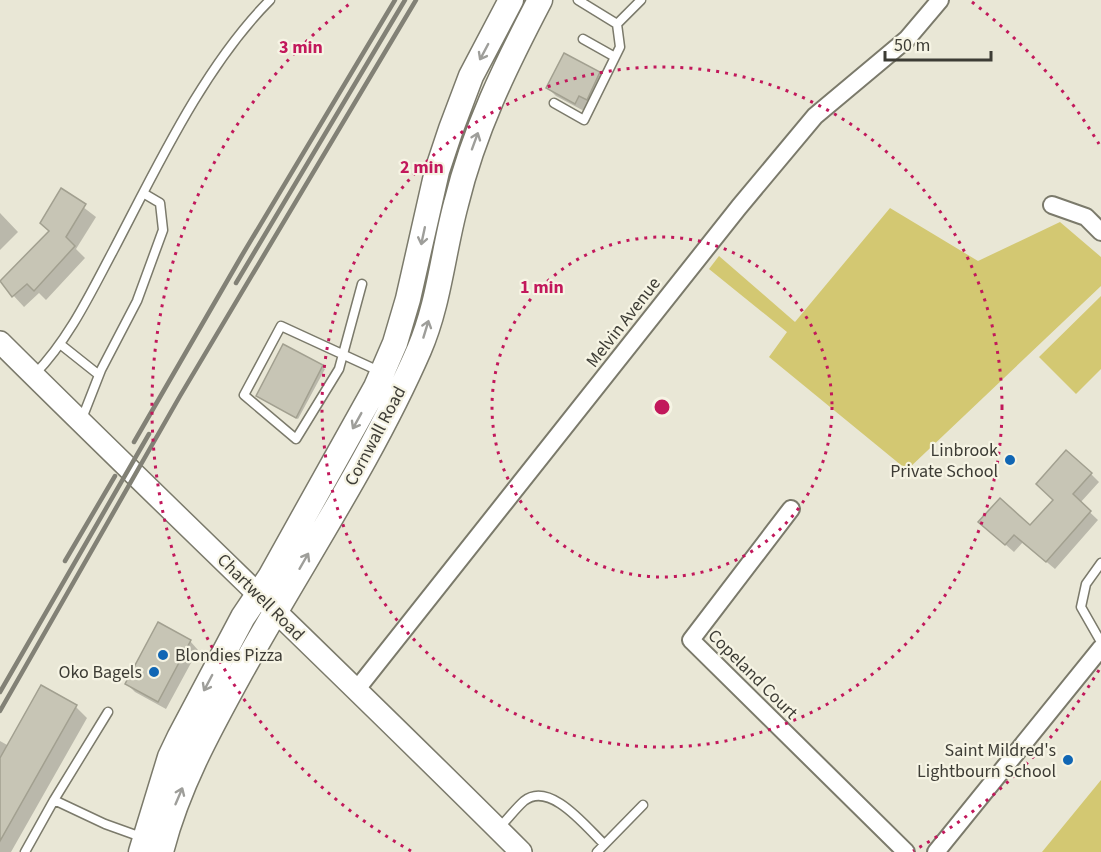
<svg xmlns="http://www.w3.org/2000/svg" width="1101" height="852" viewBox="0 0 1101 852" font-family="'Source Sans 3',sans-serif">
  <rect width="100%" height="100%" fill="#e9e7d6"/>
  <!-- green -->
  <path fill="#d3c872" d="M890,208L978,261L1060,222L1101,257V286L907,470L769,357L787,332L709,269L719,256L795,322Z
    M1101,296V369L1076,394L1039,357Z
    M1101,780V852H1042Z"/>
  <!-- shadow -->
  <path fill="#0003" d="M565,55L600,74L608,82L595,107L588,104L584,111L556,96L547,87Z
    M61,190L96,217L76,249L85,258L46,300L39,293L24,307L1,282L50,232Z
    M0,213L18,232L0,250Z
    M284,346L325,369L298,419L257,396Z
    M1091,474L1099,482L1080,503L1098,520L1055,569L1023,542L1014,552L989,530L1031,527Z
    M159,624L190,641L198,650L166,709L135,692L127,684Z
    M42,687L76,707L87,718L11,852H0V741L9,746Z"/>
  <!-- building -->
  <path fill="#c7c5b5" stroke="#a2a090" stroke-width="1.5" d="M564,53L600,72L587,100L579,96L575,104L546,88Z
    M61,188L86,204L66,237L75,246L34,291L27,284L12,297L0,281L49,231L40,223Z
    M283,344L323,365L296,418L256,396Z
    M1066,450L1092,473L1073,494L1091,511L1046,562L1014,535L1005,545L978,522L1000,498L1030,525L1053,500L1036,484Z
    M158,622L191,640L158,702L125,684Z
    M41,685L77,705L0,841V758Z"/>
  <g fill="none" stroke-linecap="round" stroke-linejoin="round">
    <defs>
      <path id="service" d="M617,24L641,0
        M583,39L615,57
        M554,103L584,120L620,47L617,24L578,0
        M362,284L339,369L296,439L244,395L281,326L381,372
        M60,344L99,375
        M35,374C69,339 90,294 113,251C156,169 204,66 270,0
        M81,421L101,370L137,301L163,230L160,203L143,193
        M1101,563L1086,584L1081,607L1101,642
        M54,800L105,824L144,838
        M498,829C507,820 515,809 524,801C550,780 587,828 604,844
        M25,852L54,800L108,712
        M597,852L643,805"/>
      <path id="minor" d="M1052,205L1086,217L1101,232
        M791,509L691,640L906,852
        M357,689L739,207L815,116L907,39L940,0
        M936,852L1101,648"/>
      <path id="tertiary" d="M0,342C173,514 349,680 521,852"/>
      <path id="secondary" d="M141,852L170,757L180,736L243,617L270,577L376,387L395,343L408,299L437,171L451,129L471,76L511,0
        M161,852C177,788 209,730 241,672C300,565 370,462 419,350C439,304 443,252 456,204C474,130 505,67 540,0"/>
    </defs>
    <!-- service casing -->
    <use href="#service" stroke="#7b7a6b" stroke-width="11"/>
    <!-- minor casing -->
    <use href="#minor" stroke="#7b7a6b" stroke-width="20"/>
    <!-- tertiary casing -->
    <use href="#tertiary" stroke="#7b7a6b" stroke-width="24"/>
    <!-- secondary casing -->
    <use href="#secondary" stroke="#7b7a6b" stroke-width="27"/>
    <!-- service -->
    <use href="#service" stroke="#fff" stroke-width="8"/>
    <!-- minor -->
    <use href="#minor" stroke="#fff" stroke-width="16"/>
    <!-- tertiary -->
    <use href="#tertiary" stroke="#fff" stroke-width="21"/>
    <!-- secondary -->
    <use href="#secondary" stroke="#fff" stroke-width="24"/>
    <!-- rail -->
    <path stroke="#828176" stroke-width="4.5" d="M236,283L405,0
      M134,442L241,257L395,0
      M65,561L115,476
      M0,692L149,434
      M0,711L180,396L416,0"/>
  </g>
  <!-- one-way arrows -->
  <defs><path id="oneway-shaft" d="M-6 0H5M1.5-3L5.5 0L1.5 3" fill="none" stroke-width="1.6" stroke-linecap="round" stroke-linejoin="round" transform="scale(1.5)"/></defs>
  <g stroke="#9e9e9a">
    <use href="#oneway-shaft" transform="translate(484 52) rotate(118)"/>
    <use href="#oneway-shaft" transform="translate(475 141) rotate(-70)"/>
    <use href="#oneway-shaft" transform="translate(423 236) rotate(102)"/>
    <use href="#oneway-shaft" transform="translate(426 329) rotate(-73)"/>
    <use href="#oneway-shaft" transform="translate(357 421) rotate(119)"/>
    <use href="#oneway-shaft" transform="translate(304 561) rotate(-60)"/>
    <use href="#oneway-shaft" transform="translate(208 683) rotate(118)"/>
    <use href="#oneway-shaft" transform="translate(179 796) rotate(-67)"/>
  </g>
  <!-- distance rings -->
  <g fill="none" stroke="#c2185b" stroke-width="3" stroke-dasharray="3 6">
    <circle cx="662" cy="407" r="170"/>
    <circle cx="662" cy="407" r="340"/>
    <path d="M1099 670A510 510 0 0 1 913 851M411 851A510 510 0 0 1 352 2M972 2A510 510 0 0 1 1099 144"/>
  </g>
  <!-- markers -->
  <g fill="#1066b4" stroke="#f6f4e4" stroke-width="2">
    <circle cx="1010" cy="460" r="6"/>
    <circle cx="163" cy="655" r="6"/>
    <circle cx="154" cy="672" r="6"/>
    <circle cx="1068" cy="760" r="6"/>
  </g>
  <g text-anchor="middle" stroke-width="4.5" stroke-linejoin="round" paint-order="stroke">
    <!-- street labels -->
    <g font-size="18" fill="#3d3c35" stroke="#f6f4e4">
      <text transform="translate(623 322) rotate(-52)" y="6">Melvin Avenue</text>
      <text transform="translate(375 436) rotate(-62)" y="6">Cornwall Road</text>
      <text transform="translate(261 597) rotate(45)" y="6">Chartwell Road</text>
      <text transform="translate(753 674) rotate(45)" y="6">Copeland Court</text>
    </g>
    <!-- poi labels -->
    <g font-size="18" fill="#3d3c35" stroke="#f6f4e4" text-anchor="end">
      <text x="998" y="456">Linbrook<tspan x="998" dy="21">Private School</tspan></text>
      <text x="175" y="661" text-anchor="start">Blondies Pizza</text>
      <text x="142" y="678">Oko Bagels</text>
      <text x="1056" y="756">Saint Mildred's<tspan x="1056" dy="21">Lightbourn School</tspan></text>
    </g>
  </g>
  <circle cx="662" cy="407" r="9" fill="#c2185b" stroke="#f6f4e4" stroke-width="3"/>
  <g font-size="18" text-anchor="middle" font-weight="bold" fill="#c2185b" stroke="#f6f4e4" stroke-width="4.5" stroke-linejoin="round" paint-order="stroke">
    <text x="301" y="53">3 min</text>
    <text x="422" y="173">2 min</text>
    <text x="542" y="293">1 min</text>
  </g>
  <!-- scale -->
  <path d="M885 51v9h106v-9" fill="none" stroke="#3d3c35" stroke-width="3"/>
  <text x="894" y="51" font-size="18" fill="#3d3c35" stroke="#f6f4e4" stroke-width="4.5" paint-order="stroke">50 m</text>
</svg>
